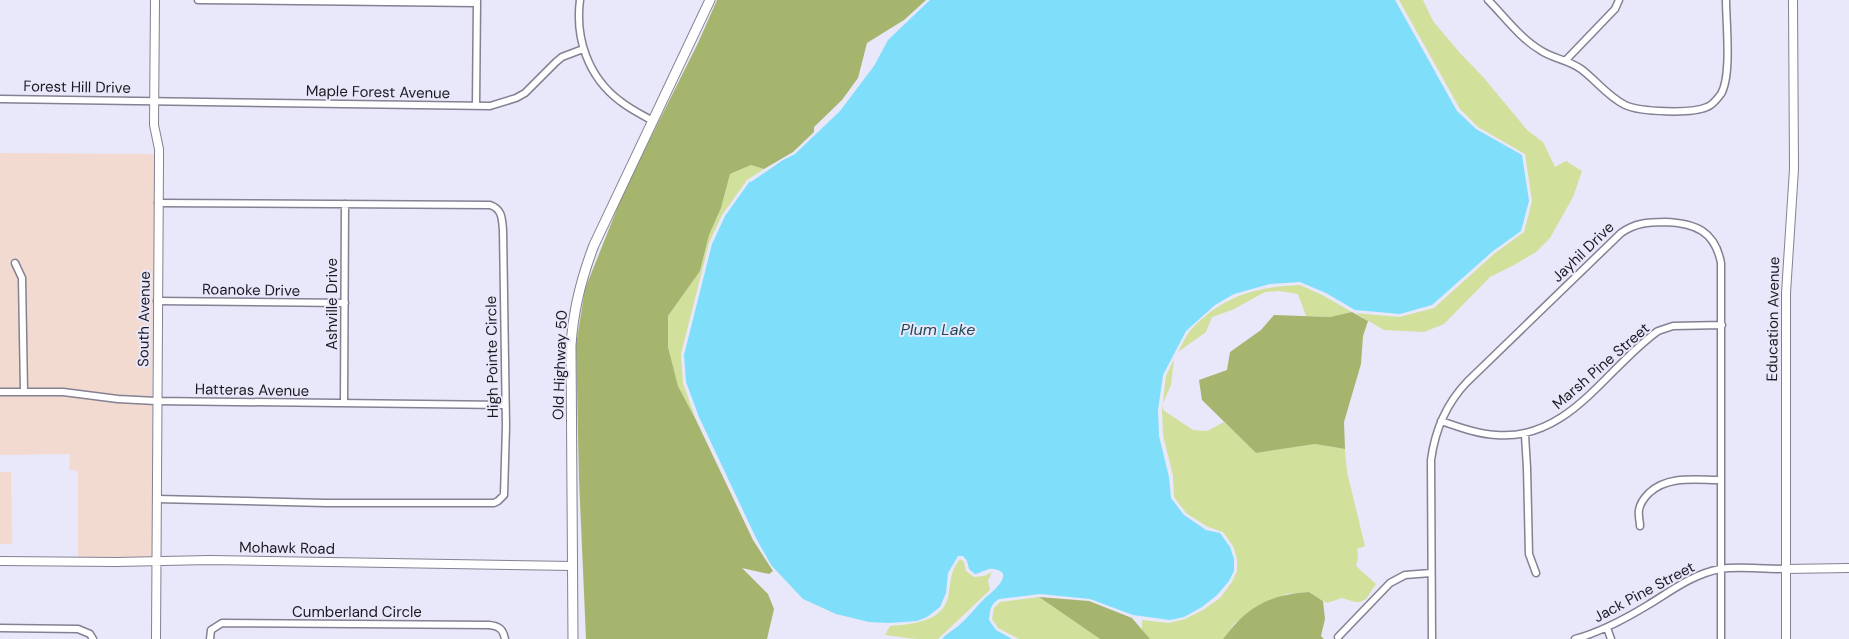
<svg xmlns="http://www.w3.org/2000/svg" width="1849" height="639" viewBox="0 0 1849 639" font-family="'DM Sans',sans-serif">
  <rect width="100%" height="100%" fill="#e9e7fa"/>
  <!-- commercial -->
  <path fill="#f3dad1" d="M0,153L155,154L152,397L118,396L64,389L28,388L26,278L22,267L15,258L9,262L15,270L18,279L20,388H0Z
    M0,395L63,396L117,403L152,404V559L78,558V471L69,470L70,454L0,455Z
    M0,472H11L12,544H0Z"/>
  <!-- green -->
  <path fill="#d1e09b" d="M1399,0H1423L1433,21L1459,52L1484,78L1527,130L1543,142L1555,167L1566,161L1582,171L1573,197L1550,238L1536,252L1514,265L1490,277L1444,324L1424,332L1384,330L1355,313L1399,317L1434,308L1495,253L1524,232L1532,201L1525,154L1478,127L1460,109Z
    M751,165L764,169L747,180L722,215L709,243L681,354L683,383L696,420L678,386L668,347V316L700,271L709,235L721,208L730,174Z
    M1300,285L1324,296L1352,312L1330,317L1306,316L1298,294L1279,291L1265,292L1232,310L1212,317L1206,332L1178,352C1182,345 1185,337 1190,331C1221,297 1254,287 1300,285Z
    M1174,359L1171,385L1163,403V410L1193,430L1207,431L1224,422L1256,453L1315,444L1345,449L1347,472L1365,546L1357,549L1358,558L1356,566L1376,584L1366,599L1360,602H1355L1342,598L1327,603L1309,592L1286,594L1235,623L1223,639H1150L1142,630V620L1169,623L1185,619L1203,610L1220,598L1232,582L1237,571V559L1233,546L1223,532L1208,527L1186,513L1174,497L1173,476L1163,435L1162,410L1166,376Z
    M960,559L964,562L966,571L974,577L984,576L992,572L988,581L990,590L938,639H915L885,635L890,626C913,624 946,622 949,592C951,579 951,570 960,559Z
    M1039,597L1100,639H1019L998,628L992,619L994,608L1000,602Z"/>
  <!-- forest -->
  <path fill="#a6b56d" d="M717,0H926L904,20L867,43L858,78L842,100L814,127V132L793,152L764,169L751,165L730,174L721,208L709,235L700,271L668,316V347L678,386L696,420L753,540L773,571L769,574L742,568L768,594L774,609L767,639H586L579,479L576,345L585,289L625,189L698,43Z
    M1352,312L1368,321L1363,336L1361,364L1344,422L1345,449L1315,444L1256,453L1202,400L1199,380L1227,370L1230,352L1261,330L1274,315L1330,317Z
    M1309,592L1323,601L1325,619L1321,636L1324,639H1223C1248,606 1268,595 1309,592Z
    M1039,597L1089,601L1132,618L1150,639H1100Z"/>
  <!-- water -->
  <path fill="#7fdef9" d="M930,0H1395L1457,111L1476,129L1522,155L1529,201L1521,231L1493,251L1432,305L1400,314L1355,310L1326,293L1300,282L1270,284L1234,294L1215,305L1186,331L1163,375L1158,410L1159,436L1169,477L1171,498L1184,515L1206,530L1220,533L1230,547L1234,559V571L1229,581L1217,595L1202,607L1184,617L1170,620L1133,615L1090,599L1040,594L999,599C990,604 990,611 989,620L996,630L1012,639H942C946,634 952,631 957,627C967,619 975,608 984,599C990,594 1018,572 993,569C987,568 982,573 975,574L969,569L967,561L963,556H958L948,573L946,593L940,607L927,617L917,621L889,623L869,622L836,614L803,599L771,565L756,538L699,417L686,382L684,355L712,244L725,216L750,181L751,182L783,160L795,154L840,111L874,66L888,40Z"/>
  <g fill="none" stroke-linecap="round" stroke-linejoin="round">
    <defs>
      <path id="minor" d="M198,0L477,3
        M580,0C575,38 588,77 620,101C630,109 642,115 653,121
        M1488,0C1504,16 1520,38 1540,50C1553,59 1567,59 1581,69C1596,80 1607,96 1625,105C1640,112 1692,114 1707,107C1713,105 1717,99 1721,94C1732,75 1726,23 1726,0
        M1566,60L1615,9L1619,0
        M0,99L490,106L516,98L525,93L556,62L562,57L583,49
        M476,106L477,0
        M15,263L22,278L24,392
        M157,301L345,303
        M0,392H63L118,399L156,401L505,405
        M344,403L345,204
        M1441,421C1459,427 1477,434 1496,435C1569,441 1606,368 1658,331L1673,326L1722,325
        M1525,435L1527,468L1529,554L1536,573
        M157,499L326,503H494L498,501L504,495L506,426L503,230C502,218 502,209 490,205L158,203
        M1640,526C1640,521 1638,515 1639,510C1640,503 1645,497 1649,493C1668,475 1697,480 1721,480
        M0,628L78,629L90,634L93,639
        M1607,628L1611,639
        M1338,637L1390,583L1405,575L1431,573
        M210,639L211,630L222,623L489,625C499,626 503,629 505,639
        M1432,639L1431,460C1435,430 1446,404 1467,382L1621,233C1635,223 1648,222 1665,222C1695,223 1715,231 1721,263V639
        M1575,639C1601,632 1625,619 1648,605C1671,591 1693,574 1720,569C1736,566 1767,569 1785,569"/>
      <path id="tertiary" d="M155,0L154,125L159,149V161L156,639
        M0,561L116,562L210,560L573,566
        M1785,569L1849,568
        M1786,639V293L1794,169L1793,0"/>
      <path id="secondary" d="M573,639L571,346C573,310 581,279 594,245L710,0"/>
    </defs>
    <!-- minor casing -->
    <use href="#minor" stroke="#838192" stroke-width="9"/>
    <!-- tertiary casing -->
    <use href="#tertiary" stroke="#838192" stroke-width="10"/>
    <!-- secondary casing -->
    <use href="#secondary" stroke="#838192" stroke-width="11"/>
    <!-- minor -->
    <use href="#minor" stroke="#fff" stroke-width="6"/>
    <!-- tertiary -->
    <use href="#tertiary" stroke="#fff" stroke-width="8"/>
    <!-- secondary -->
    <use href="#secondary" stroke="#fff" stroke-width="9"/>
  </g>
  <g text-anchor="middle" stroke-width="4" stroke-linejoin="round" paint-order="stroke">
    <!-- street labels -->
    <g font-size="15" fill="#1b1a21" stroke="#e9e7fa">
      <text transform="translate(77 87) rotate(1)" y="5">Forest Hill Drive</text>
      <text transform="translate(378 92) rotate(1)" y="5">Maple Forest Avenue</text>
      <text transform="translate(1583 252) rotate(-44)" y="5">Jayhil Drive</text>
      <text transform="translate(251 290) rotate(1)" y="5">Roanoke Drive</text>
      <text transform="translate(332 304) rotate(-90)" y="5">Ashville Drive</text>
      <text transform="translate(144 319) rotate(-89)" y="5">South Avenue</text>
      <text transform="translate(1773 319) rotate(-89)" y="5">Education Avenue</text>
      <text transform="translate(492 357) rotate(-91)" y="5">High Pointe Circle</text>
      <text transform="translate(560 365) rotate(-88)" y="5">Old Highway 50</text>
      <text transform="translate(1601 366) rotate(-41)" y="5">Marsh Pine Street</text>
      <text transform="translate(252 390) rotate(1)" y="5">Hatteras Avenue</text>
      <text transform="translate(287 548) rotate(1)" y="5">Mohawk Road</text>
      <text transform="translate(1644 592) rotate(-28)" y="5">Jack Pine Street</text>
      <text x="357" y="617">Cumberland Circle</text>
    </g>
    <!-- water labels -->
    <g font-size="16" font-style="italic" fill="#1e4954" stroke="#e9e7fa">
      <text x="938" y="335">Plum Lake</text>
    </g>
  </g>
</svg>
